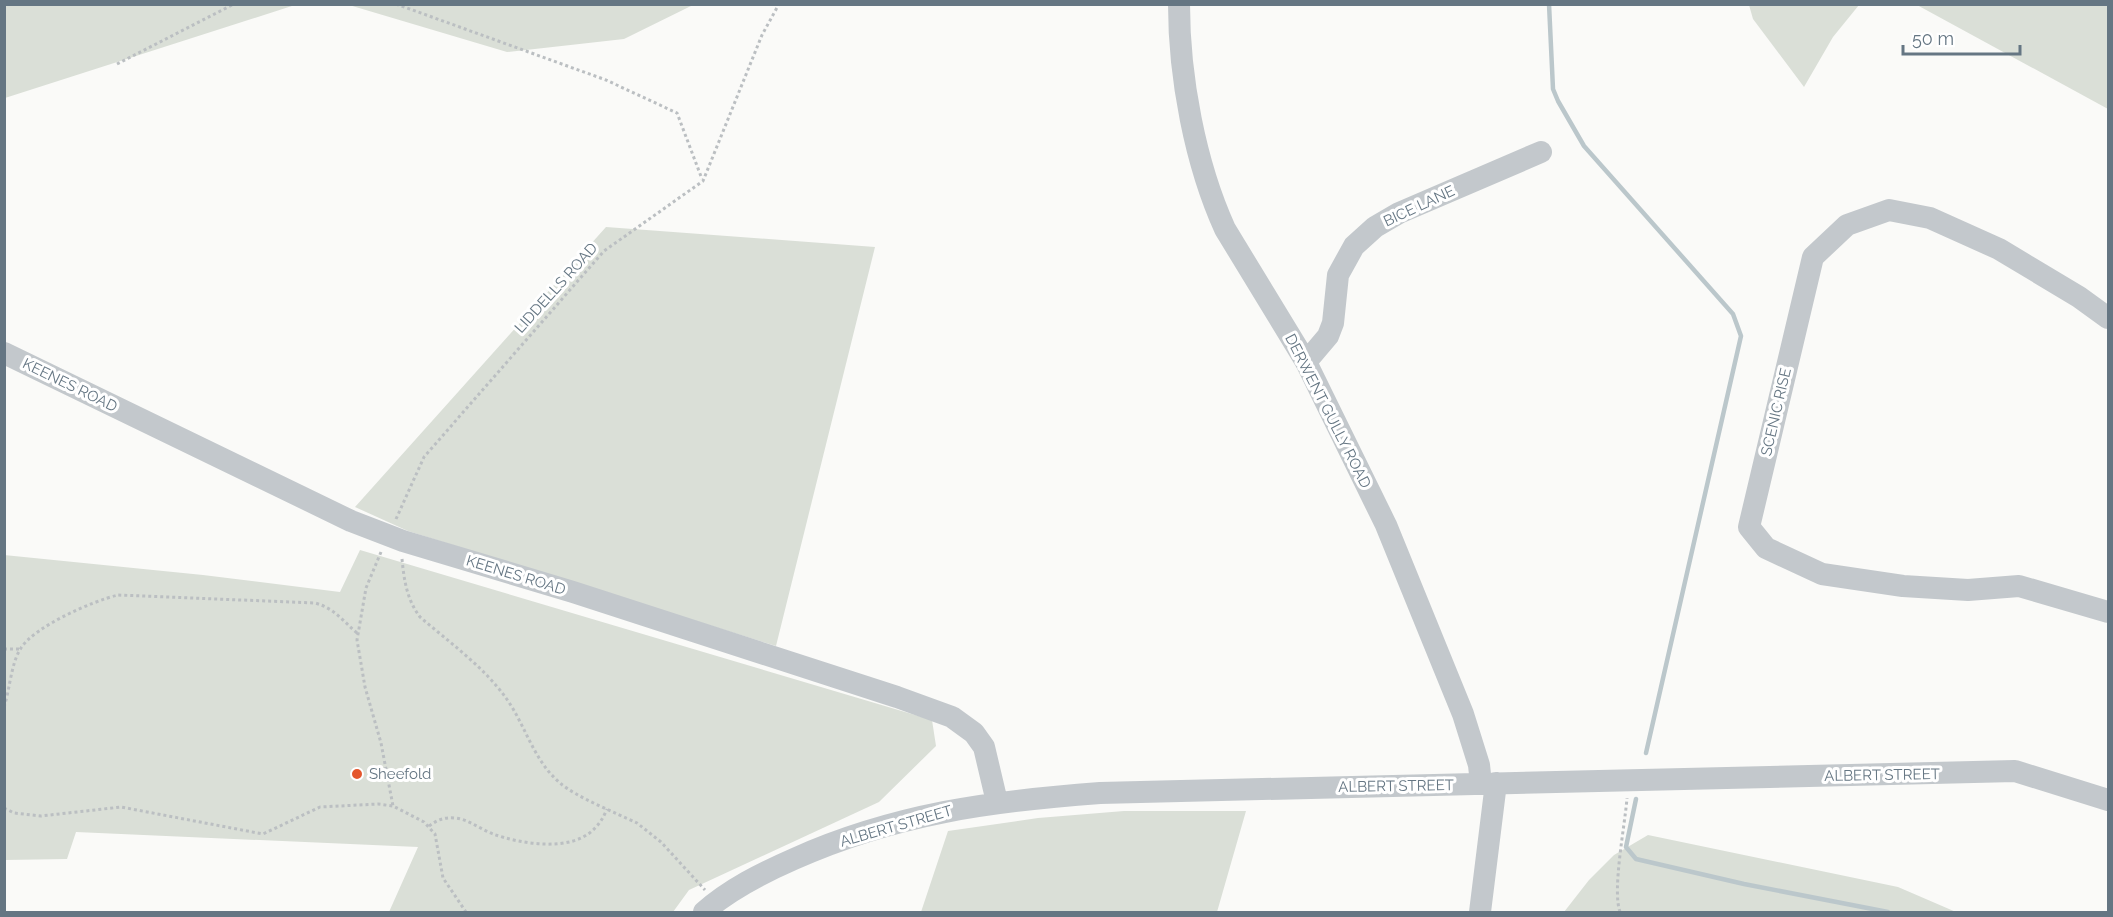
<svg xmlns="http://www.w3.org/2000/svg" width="2113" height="917" viewBox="0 0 2113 917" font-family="Raleway,sans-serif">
  <rect width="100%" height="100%" fill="#fafaf8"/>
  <!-- green -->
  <path fill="#dadfd7" d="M5,4H295V5L5,98Z
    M349,5H693L624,39L507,52Z
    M1749,5V4L1859,5L1833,37L1804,87L1753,19Z
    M1917,5H2108V109Z
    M606,227L875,247L776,646L408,531L355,507Z
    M360,550L932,720L936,746L879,802L689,890L673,912H389L418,847L76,832L67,859L5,860L4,555L203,575L340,592Z
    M1124,811H1246L1217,912H921L948,831L1038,818Z
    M1648,835L1898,887L1956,912H1564L1589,880L1614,855Z"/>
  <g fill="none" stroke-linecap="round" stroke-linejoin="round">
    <!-- stream -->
    <path stroke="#bbc7cb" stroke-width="4.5" d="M1549,4L1553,89L1558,101L1584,146L1733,314L1741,336L1646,753
      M1636,799L1626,847L1636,859L1744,884L1888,912"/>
    <!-- path -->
    <path stroke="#bbbfc2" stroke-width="3" stroke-dasharray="3 3" stroke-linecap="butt" d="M396,4L606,80L677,113L702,179
      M117,64L234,4
      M396,519L424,457L604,251L703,181L762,35L779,4
      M381,552L366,588L357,640L365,687L381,743L393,806
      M402,559C404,580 407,600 420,617C449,642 484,667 506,698C526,726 533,760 560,783C576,797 616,813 637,823L661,842L705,890
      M4,649H20
      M4,707C10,689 11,663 21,648C35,626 93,601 118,595L315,603C334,608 343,621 357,633
      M4,808L14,813L41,816L121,807L263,834L320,807L378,804L393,806L424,822L435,834L443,878L466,912
      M429,826C437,820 444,817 455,818C468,819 480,829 493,834C521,844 572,853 595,828C601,822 604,816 607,809
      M1620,912C1612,890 1625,825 1627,798"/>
    <!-- minor -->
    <path stroke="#c3c8cc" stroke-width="22" d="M1179,4C1179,77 1195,163 1225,229L1306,362L1386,525L1463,714L1479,765L1481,784
      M2108,318L2079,297L1999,249L1930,218L1889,210L1847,225L1813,257L1749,527L1766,548L1822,574L1903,586L1968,590L2019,586L2108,612
      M4,353L351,521L403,541L573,592L897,697L952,717L974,733L984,747L997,802
      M1306,362L1328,336L1333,323L1338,275L1354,246L1375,227L1399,213L1541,152
      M704,912C730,889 762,873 794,859C894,814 992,801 1100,793L2015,771L2108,800
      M1480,912L1496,783"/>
  </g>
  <!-- markers -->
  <circle fill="#e4572e" stroke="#fff" stroke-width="2" cx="357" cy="774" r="6"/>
  <g text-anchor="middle" stroke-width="6" stroke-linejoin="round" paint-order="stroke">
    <!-- street labels -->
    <g font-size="15" fill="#657683" stroke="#fff">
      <text transform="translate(1419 206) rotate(-25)" y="5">BICE LANE</text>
      <text transform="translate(556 288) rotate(-48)" y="5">LIDDELLS ROAD</text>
      <text transform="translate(70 385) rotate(26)" y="5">KEENES ROAD</text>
      <text transform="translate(1328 411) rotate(63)" y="5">DERWENT GULLY ROAD</text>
      <text transform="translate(1776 412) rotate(-77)" y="5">SCENIC RISE</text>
      <text transform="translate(516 575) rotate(17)" y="5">KEENES ROAD</text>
      <text transform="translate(1882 775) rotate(-1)" y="5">ALBERT STREET</text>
      <text transform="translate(1396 786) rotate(-1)" y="5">ALBERT STREET</text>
      <text transform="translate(896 826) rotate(-16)" y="5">ALBERT STREET</text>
    </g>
    <!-- poi labels -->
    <g font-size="15" fill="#657683" stroke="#fff" text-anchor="start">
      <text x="369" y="779">Sheefold</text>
    </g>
  </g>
  <!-- border -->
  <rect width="2113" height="917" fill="none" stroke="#657683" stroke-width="12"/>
  <!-- scale -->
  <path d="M1903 45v9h117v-9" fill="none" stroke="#657683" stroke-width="3"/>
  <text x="1912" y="45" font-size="18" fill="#657683" stroke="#ffffff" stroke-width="4.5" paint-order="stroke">50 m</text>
</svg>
